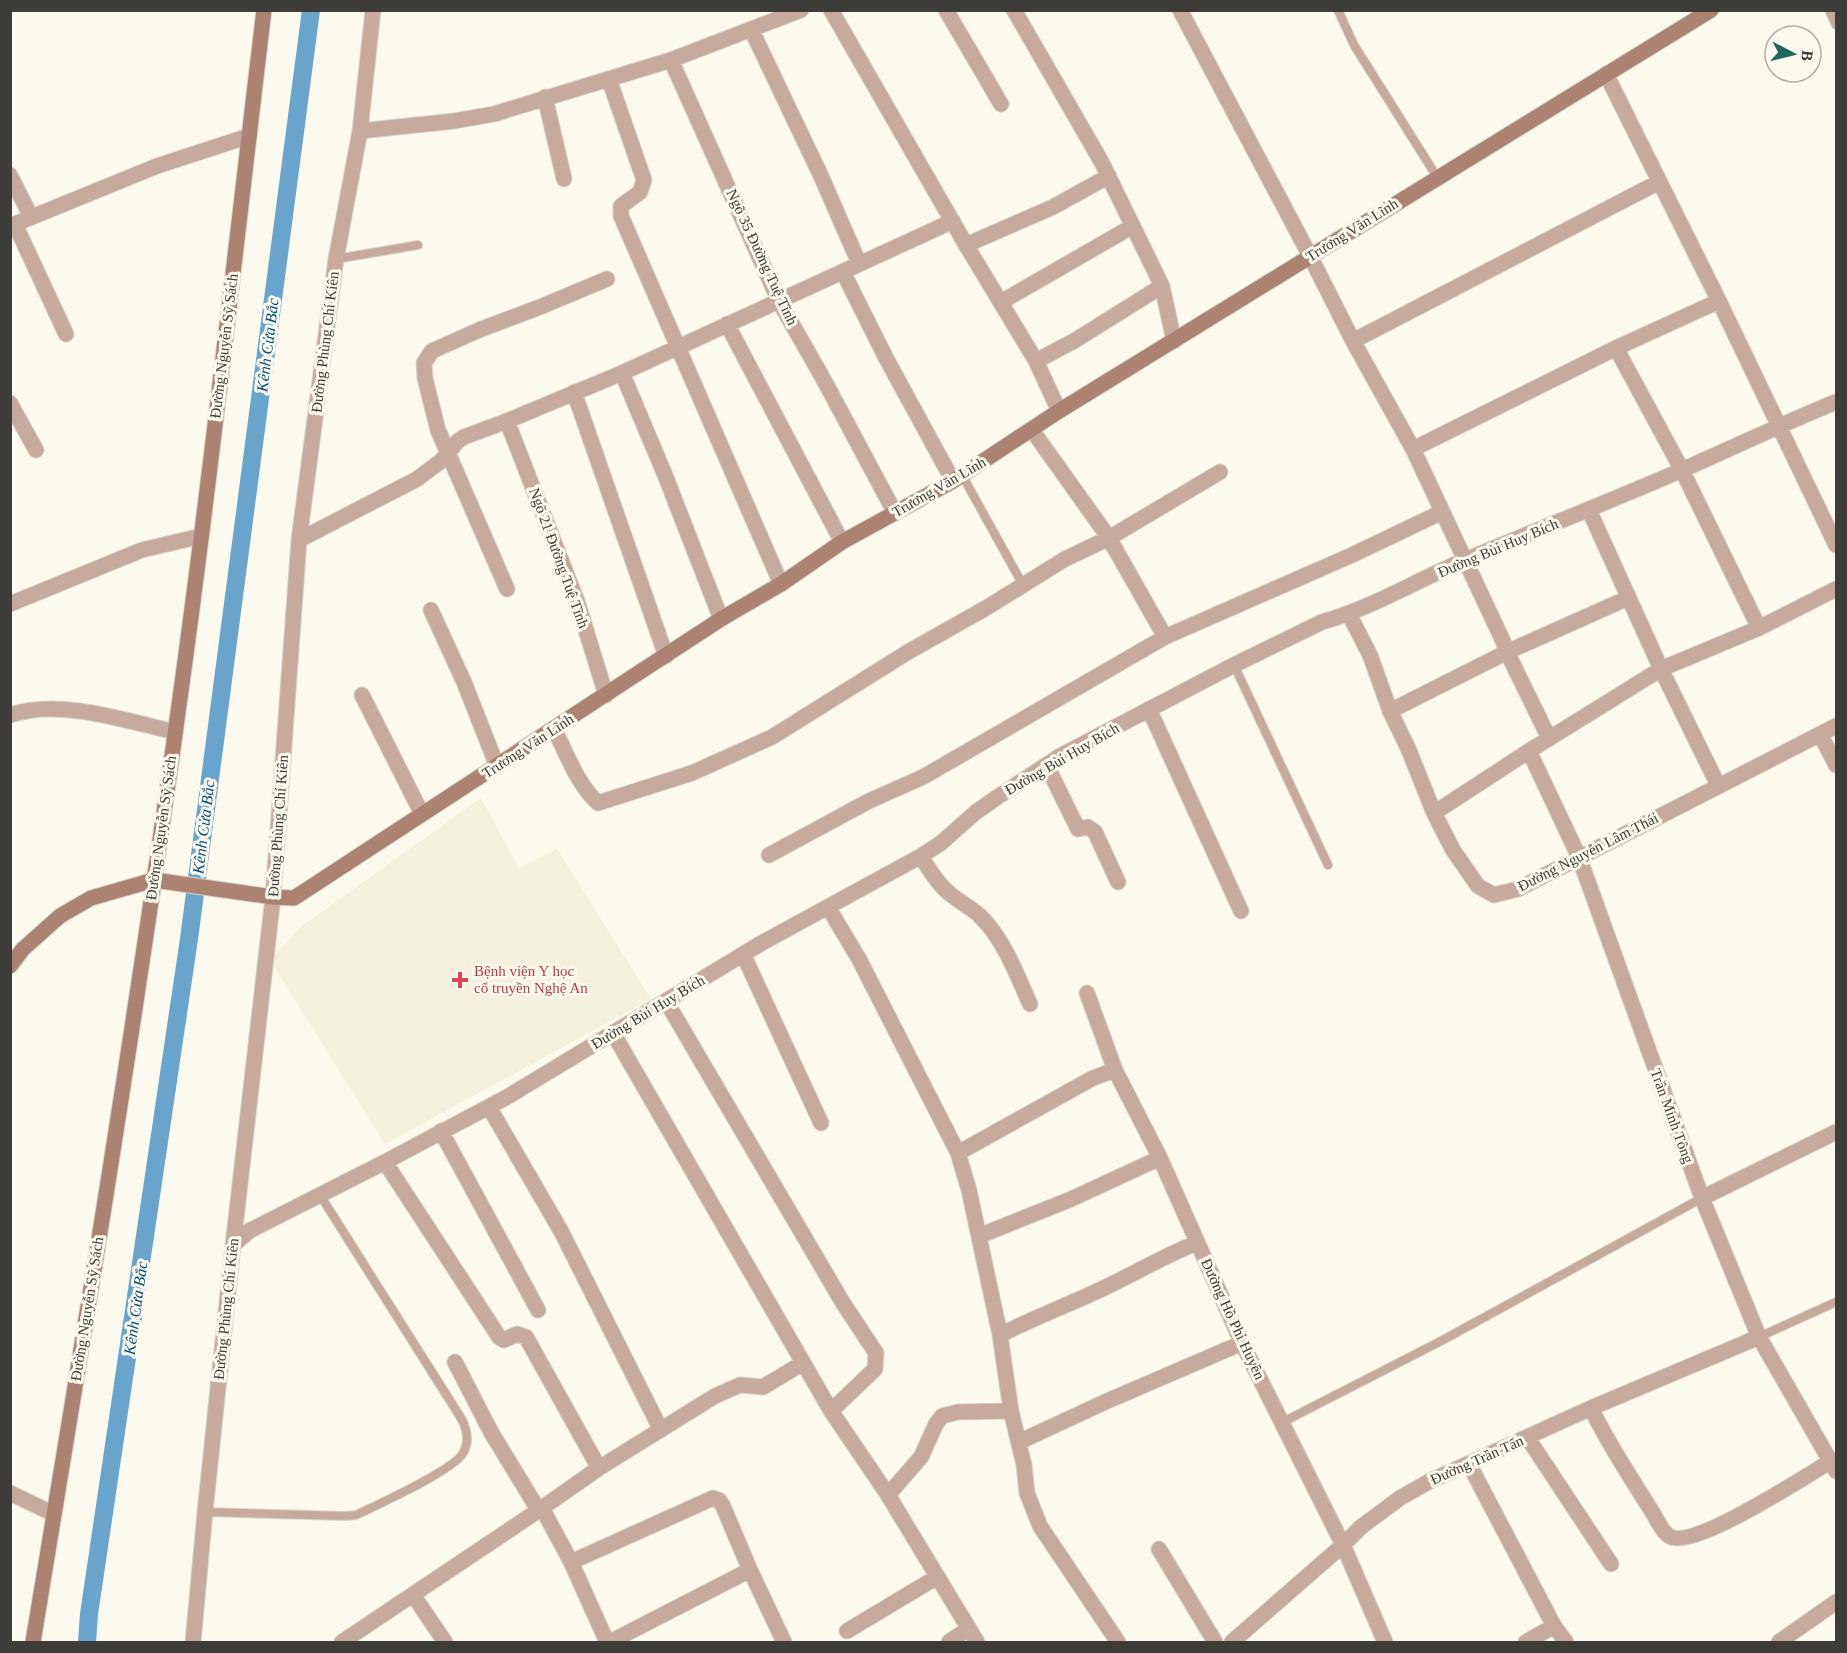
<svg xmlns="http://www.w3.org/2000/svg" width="1847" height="1653" viewBox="0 0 1847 1653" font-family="Georgia,serif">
  <rect width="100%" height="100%" fill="#fcfaef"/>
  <!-- built -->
  <path fill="#f3f0de" d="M481,798L519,868L557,849L651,999L385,1144L270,960L302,926Z"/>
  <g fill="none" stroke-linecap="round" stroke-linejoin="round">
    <!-- canal -->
    <path stroke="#68a4cc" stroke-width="18" d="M87,1642L89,1614L189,939L311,10"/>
    <defs>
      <path id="lane" d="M1338,10L1354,45L1437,177
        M1829,10L1836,25
        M336,259L418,245
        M962,475L1023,585
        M1234,665L1328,865
        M1759,1337L1836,1302
        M1283,1422L1443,1340L1702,1198
        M205,1512L346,1516L356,1515C377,1505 454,1470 463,1453C470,1441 467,1429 461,1418L320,1195"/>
      <path id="street" d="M831,10L966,245L1036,361L1059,411
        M946,10L1001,104
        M1014,10L1101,161L1162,286L1174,341
        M1180,10L1310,256L1353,341L1413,449L1503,641L1507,652L1549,738
        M752,31L821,176L859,263
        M671,60L779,301L825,382L895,513
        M1606,74L1719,301L1836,545
        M609,79L644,180L640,192L621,206V216L781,584
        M545,97L564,179
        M360,131L454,121L494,114L671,60L801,10
        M10,175L31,217
        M15,224L66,334
        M10,226L157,166L249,136
        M966,245L1053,207L1109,176
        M843,272L886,358L953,481
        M1001,302L1133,226
        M727,324L842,542
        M1353,341L1659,182
        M1616,348L1682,470L1759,628
        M1036,361L1074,341L1162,286
        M622,373L665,475L721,619
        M574,392L666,656
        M10,403L36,450
        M507,421L577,601L606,695
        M1032,430L1109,538L1165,637
        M1413,449L1616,348L1719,301
        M1589,510L1661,669L1718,785
        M299,540L417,479L441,461L458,441L464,437L507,421L622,373L953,221
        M507,589L438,430L425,378L424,363L432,351L479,330L540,307L607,279
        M10,604L142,550L201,536
        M431,610L464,682L497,766
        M1349,614L1370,655L1390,711L1408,748L1434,813L1453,850L1478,886L1494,895L1518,889L1836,726
        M362,695L422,814
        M1149,709L1241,911
        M1390,711L1507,652L1628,598
        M10,715C60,698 126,721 175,732
        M554,729C567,754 577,784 598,803L692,773L772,737L908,652L986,608L1065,559L1109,538L1220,472
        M1820,734L1836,765
        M1529,751L1579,857L1702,1198L1759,1337L1836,1471
        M1047,766L1078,829L1088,827L1095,832L1118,882
        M1434,813L1529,751L1661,669L1759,628L1836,589
        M769,855L869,801L923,777L1165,637L1352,555L1442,512
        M921,856C929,870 937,883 949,893C958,901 970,907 979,915C1004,939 1016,973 1030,1004
        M828,907L859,959L958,1153L969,1190L1000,1335L1011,1411L1024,1465L1027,1493L1040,1526L1118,1642
        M743,954L821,1123
        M1087,993L1115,1070L1160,1158L1242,1343L1343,1545L1385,1642
        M666,1001L843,1303L876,1353L875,1369L831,1411
        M613,1033L831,1411L888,1495L977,1642
        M489,1107L561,1231L661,1430
        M441,1131L538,1310
        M958,1153L1093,1078L1115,1070
        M385,1162L499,1337L504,1340L517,1334L526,1337L599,1468
        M1702,1198L1836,1132
        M979,1236L1069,1200L1160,1158
        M233,1245L249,1231L385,1162L507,1097L760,944L921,856L941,843L976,812L996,798L1060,756L1234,665L1322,622C1373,608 1418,579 1468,559C1539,529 1611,501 1682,470C1734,447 1784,423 1836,402
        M1000,1335C1035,1317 1071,1304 1106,1287C1136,1273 1165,1255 1197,1243
        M455,1362L491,1432L539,1511
        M1591,1408C1608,1444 1630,1476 1651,1510C1656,1517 1661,1531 1669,1536C1692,1551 1806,1476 1831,1461
        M1527,1437L1611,1564
        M1019,1442L1105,1402L1242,1343
        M1469,1464L1554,1626L1566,1642
        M10,1493L54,1514
        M888,1495L921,1457L936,1424L942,1416L958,1412L1011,1411
        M542,1508L571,1562L607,1642
        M1159,1549L1215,1642
        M571,1562L713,1498L719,1500L723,1506L750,1570L784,1642
        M413,1595L445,1642
        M847,1631L937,1577
        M193,1642L205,1512L233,1245L273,897L299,540L336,259L360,131L373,10
        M342,1642L542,1508L599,1468L715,1396L740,1385L763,1387L803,1363
        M610,1642L750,1570
        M949,1642L968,1629
        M1232,1642L1343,1545L1361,1527L1400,1498L1430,1481L1591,1408L1759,1337
        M1526,1642L1554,1626
        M1779,1642L1836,1602"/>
      <path id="secondary" d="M10,966L23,949L60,916L91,898L154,880L273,897L294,898L721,619L781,584L842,542L953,481L1059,411L1711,10
        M33,1642C83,1340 133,1037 175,734C209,493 235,252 264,10"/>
    </defs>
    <!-- lane casing -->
    <use href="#lane" stroke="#d6d4ca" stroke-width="10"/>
    <!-- street casing -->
    <use href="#street" stroke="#d6d4ca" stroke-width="17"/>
    <!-- secondary casing -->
    <use href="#secondary" stroke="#d6d4ca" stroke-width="17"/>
    <!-- lane -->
    <use href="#lane" stroke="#c7a99d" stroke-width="8"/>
    <!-- street -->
    <use href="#street" stroke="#c7a99d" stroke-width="15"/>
    <!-- secondary -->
    <use href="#secondary" stroke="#ac8271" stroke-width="15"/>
  </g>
  <!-- markers -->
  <path fill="#e0444e" stroke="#fcfaef" stroke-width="2" d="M457 971h6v6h6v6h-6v6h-6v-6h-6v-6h6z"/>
  <g text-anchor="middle" stroke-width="6" stroke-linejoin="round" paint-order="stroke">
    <!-- street labels -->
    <g font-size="15" fill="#3d3c38" stroke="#fcfaef">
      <text transform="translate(1352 230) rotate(-32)" y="5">Trương Văn Lĩnh</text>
      <text transform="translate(762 257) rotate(65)" y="5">Ngõ 35 Đường Tuệ Tĩnh</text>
      <text transform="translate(325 342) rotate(-83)" y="5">Đường Phùng Chí Kiên</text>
      <text transform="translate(224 346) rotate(-83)" y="5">Đường Nguyễn Sỹ Sách</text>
      <text transform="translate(939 487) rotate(-30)" y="5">Trương Văn Lĩnh</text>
      <text transform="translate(1498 548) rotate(-23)" y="5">Đường Bùi Huy Bích</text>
      <text transform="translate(559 558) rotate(70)" y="5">Ngõ 21 Đường Tuệ Tĩnh</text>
      <text transform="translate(528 746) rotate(-33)" y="5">Trương Văn Lĩnh</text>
      <text transform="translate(1062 759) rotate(-30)" y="5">Đường Bùi Huy Bích</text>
      <text transform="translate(278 826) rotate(-86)" y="5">Đường Phùng Chí Kiên</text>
      <text transform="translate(161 828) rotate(-82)" y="5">Đường Nguyễn Sỹ Sách</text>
      <text transform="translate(1588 852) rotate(-27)" y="5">Đường Nguyễn Lâm Thái</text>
      <text transform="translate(648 1012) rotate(-31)" y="5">Đường Bùi Huy Bích</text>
      <text transform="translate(1672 1116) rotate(70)" y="5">Trần Minh Tông</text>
      <text transform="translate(87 1309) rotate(-81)" y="5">Đường Nguyễn Sỹ Sách</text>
      <text transform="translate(226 1309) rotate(-84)" y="5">Đường Phùng Chí Kiên</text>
      <text transform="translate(1233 1319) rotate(65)" y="5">Đường Hồ Phi Huyền</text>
      <text transform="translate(1477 1460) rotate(-24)" y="5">Đường Trần Tấn</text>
    </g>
    <!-- health labels -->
    <g font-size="15" fill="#be3a42" stroke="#fcfaef" text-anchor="start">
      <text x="474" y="976">Bệnh viện Y học<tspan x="474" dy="17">cổ truyền Nghệ An</tspan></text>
    </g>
    <!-- water labels -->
    <g font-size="16" font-style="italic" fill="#004f76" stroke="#fcfaef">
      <text transform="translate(267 345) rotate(-83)" y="6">Kênh Cửa Bắc</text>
      <text transform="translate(203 827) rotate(-83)" y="6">Kênh Cửa Bắc</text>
      <text transform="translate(135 1308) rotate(-82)" y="6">Kênh Cửa Bắc</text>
    </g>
  </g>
  <!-- border -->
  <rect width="1847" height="1653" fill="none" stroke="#3d3c38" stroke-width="24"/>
  <!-- north arrow -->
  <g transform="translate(1793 54) rotate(97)"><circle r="28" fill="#fcfaef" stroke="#b0aea6" stroke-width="1.5"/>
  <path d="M0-4.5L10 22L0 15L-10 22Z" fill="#20675b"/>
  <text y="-9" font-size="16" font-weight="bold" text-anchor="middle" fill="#3d3c38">B</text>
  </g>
</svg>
